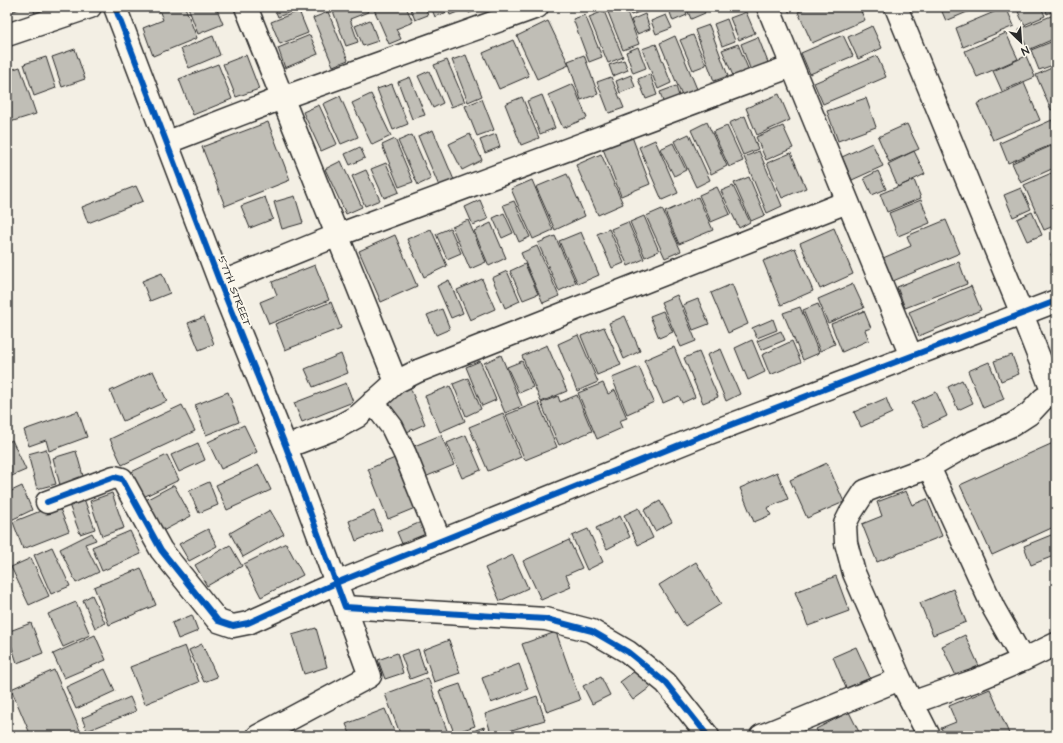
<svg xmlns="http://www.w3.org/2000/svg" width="1063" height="743" viewBox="0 0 1063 743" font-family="'Architects Daughter',sans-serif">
  <rect width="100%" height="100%" fill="#f3efe4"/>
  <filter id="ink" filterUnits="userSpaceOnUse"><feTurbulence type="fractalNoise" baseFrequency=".025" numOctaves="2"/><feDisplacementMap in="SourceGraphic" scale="8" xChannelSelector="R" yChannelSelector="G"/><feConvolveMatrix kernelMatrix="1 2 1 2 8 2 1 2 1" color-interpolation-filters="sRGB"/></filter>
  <g filter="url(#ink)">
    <!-- building -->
    <path fill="#c0beb6" stroke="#2b2b2b" d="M7,7H23L7,14Z
      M32,7H58L36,15Z
      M158,7H185L197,38L153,56L143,28L163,20Z
      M188,7H216L223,24L198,34Z
      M274,7H302L278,17Z
      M343,7H365L368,12L350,19L358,42L346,46L333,11Z
      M373,7H406L413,22L396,29L401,39L389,44Z
      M410,7H425L428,15L415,20Z
      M431,7H445L447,12L435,17Z
      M447,7H464L465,9L450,15Z
      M467,7H484L469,13Z
      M606,7H625L639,44L623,50Z
      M628,7H644L645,10L631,15Z
      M646,7H662L648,12Z
      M668,7H684L687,15L673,21Z
      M686,7H702L705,13L691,19Z
      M787,7H801L789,12Z
      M809,7H859L865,20L812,43L798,12Z
      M940,7H979L946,21Z
      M1006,7L1014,26L963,47L956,28Z
      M1016,7H1041L1045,16L1024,25Z
      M1045,7H1056V10L1047,14Z
      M299,11L308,33L280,44L271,22Z
      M604,11L623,57L608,63L589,17Z
      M328,12L348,60L333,66L313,18Z
      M746,12L755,33L739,40L730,18Z
      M645,14L650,29L637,34L631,20Z
      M1056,14V38L1028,50L1019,29Z
      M585,15L602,57L589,62L573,19Z
      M666,15L672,28L656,34L651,21Z
      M727,19L735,41L722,46L714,24Z
      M370,20L378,41L363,46L355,26Z
      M548,21L569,65L537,79L517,36Z
      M709,25L728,76L714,81L695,30Z
      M872,26L882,48L858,59L848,37Z
      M1006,33L1018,59L977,77L965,51Z
      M310,35L318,54L285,68L278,48Z
      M693,35L706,65L693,70L680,40Z
      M843,35L853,56L810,74L801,53Z
      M213,36L220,55L189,68L181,49Z
      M675,36L697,89L682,96L660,43Z
      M758,37L769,65L751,71L741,44Z
      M513,40L529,76L499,89L483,53Z
      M1056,40V64L1039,70L1031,50Z
      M656,44L671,83L658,89L642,49Z
      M738,44L749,71L734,78L722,50Z
      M638,47L646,68L633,73L626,52Z
      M75,49L85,79L62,87L52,57Z
      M246,55L259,89L236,97L223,64Z
      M466,55L482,96L468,102L452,60Z
      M584,55L598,94L581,100L568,61Z
      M877,56L886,77L823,104L814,83Z
      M1026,56L1035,77L1002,91L993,71Z
      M46,57L56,88L34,96L24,64Z
      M447,60L465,102L451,107L434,65Z
      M624,60L628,70L613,76L609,65Z
      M218,64L232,99L193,115L179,79Z
      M1056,66V108L1051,110L1036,75Z
      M20,67L36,114L7,123V71Z
      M429,71L443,103L433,108L418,76Z
      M650,74L657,95L646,99L638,79Z
      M631,75L635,87L620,93L616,81Z
      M410,77L425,115L412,119L398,82Z
      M611,77L624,108L609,113L597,82Z
      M1024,83L1040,120L993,140L977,104Z
      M392,84L408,124L393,130L377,89Z
      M573,84L587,118L563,128L548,95Z
      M676,86L679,96L663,102L660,92Z
      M371,94L391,136L372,145L352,103Z
      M779,94L790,120L757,135L746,108Z
      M542,95L555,128L540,134L527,101Z
      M340,96L358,137L341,144L323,104Z
      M522,97L539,138L521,145L505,104Z
      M866,98L876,127L838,141L827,111Z
      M482,99L494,130L477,136L465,106Z
      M319,105L337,144L321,151L303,112Z
      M745,116L758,149L743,155L729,123Z
      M1052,120L1056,130V143L1008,163L1000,143Z
      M268,122L290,180L225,206L202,147Z
      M707,122L727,166L711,174L691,130Z
      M907,124L919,149L889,162L878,137Z
      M727,126L743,161L729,167L713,132Z
      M783,126L793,148L766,160L756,137Z
      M433,130L454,180L439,186L418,136Z
      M470,134L482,160L462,170L449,144Z
      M496,134L500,147L485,153L480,140Z
      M631,134L650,184L621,196L602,146Z
      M689,134L710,180L696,187L674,141Z
      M412,135L431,179L418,185L398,141Z
      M395,139L413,182L399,187L382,145Z
      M655,140L678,193L662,200L639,147Z
      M673,143L686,170L674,176L660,149Z
      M872,143L883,166L852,180L842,157Z
      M1051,146L1056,157V167L1021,183L1012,163Z
      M360,147L365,158L350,165L345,154Z
      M759,151L782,206L767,213L744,157Z
      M914,151L925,174L898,187L888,164Z
      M791,153L806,188L782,198L767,163Z
      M601,154L623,204L598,215L576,165Z
      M341,161L362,207L346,214L325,169Z
      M386,163L399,192L384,198L371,169Z
      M366,170L380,200L365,206L352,176Z
      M878,171L886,189L872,195L864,178Z
      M1056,171V225L1044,230L1024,185Z
      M567,174L585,216L555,230L536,187Z
      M749,177L765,215L751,221L734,183Z
      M532,180L553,230L533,239L511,189Z
      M914,180L921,198L887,212L880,194Z
      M136,186L143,201L88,223L82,207Z
      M733,186L750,222L739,228L721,191Z
      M717,187L730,214L711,222L699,195Z
      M1021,188L1031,209L1013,217L1004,195Z
      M295,196L303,223L282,229L274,202Z
      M265,197L273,219L250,228L241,206Z
      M698,197L713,230L679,244L665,212Z
      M480,200L488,219L473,225L465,207Z
      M921,200L930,223L898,236L889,213Z
      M514,201L530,237L519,242L503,205Z
      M662,209L681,251L665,258L646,216Z
      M1032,212L1042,235L1027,241L1017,219Z
      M504,213L513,233L502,238L493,218Z
      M644,216L659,251L645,257L630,222Z
      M468,220L486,262L470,269L452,227Z
      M946,220L960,253L893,281L883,258L911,246L907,236Z
      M628,222L644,259L628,266L611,229Z
      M491,223L506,258L489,266L474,231Z
      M450,228L461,253L447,259L436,234Z
      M834,228L853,274L820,289L800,243Z
      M431,229L447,266L424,277L407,239Z
      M609,229L624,263L612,268L597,234Z
      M581,232L599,275L578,284L559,241Z
      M395,235L417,286L381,302L359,251Z
      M555,236L576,283L559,291L538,243Z
      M537,246L559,296L543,303L521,253Z
      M795,248L813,291L781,305L763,261Z
      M1056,252V265L1051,254Z
      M959,262L967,284L905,308L897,287Z
      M525,264L538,294L523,300L510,271Z
      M315,265L329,300L269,324L260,302L277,295L272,282Z
      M507,271L520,301L505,308L492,278Z
      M162,273L170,293L150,301L142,281Z
      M482,279L495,309L470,320L457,290Z
      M449,280L463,313L451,318L437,286Z
      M732,284L748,324L728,333L711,293Z
      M853,284L864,308L828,323L818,299Z
      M971,286L981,310L919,336L909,312Z
      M677,295L696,341L681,347L661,302Z
      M698,299L709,324L693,330L683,305Z
      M331,302L341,328L285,350L275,324Z
      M818,304L835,344L820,351L803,310Z
      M800,307L819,353L803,360L783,313Z
      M442,309L450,329L436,335L427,315Z
      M663,311L673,332L659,338L650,316Z
      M864,311L871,328L865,330L869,340L842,352L831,324Z
      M625,316L640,351L624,359L609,323Z
      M204,317L214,344L199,350L188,323Z
      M773,319L777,330L757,338L752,328Z
      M604,327L621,365L597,375L581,336Z
      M781,331L785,340L761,350L757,341Z
      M578,335L598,382L577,391L558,344Z
      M1056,337V348L1051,340Z
      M752,340L765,372L748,380L735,348Z
      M792,341L801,362L770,375L762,355Z
      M547,345L567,391L541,402L522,356Z
      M674,347L695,397L682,403L679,396L663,403L644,360Z
      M721,349L740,394L726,401L707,355Z
      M699,352L718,397L703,403L684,358Z
      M341,354L348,373L313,387L305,369Z
      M501,355L522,406L505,413L484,363Z
      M1012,355L1019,374L1001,381L994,361Z
      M480,361L496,400L482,406L466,367Z
      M522,361L533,387L519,393L507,367Z
      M989,362L1004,399L983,408L968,371Z
      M639,367L654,402L627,414L612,378Z
      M153,371L167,401L123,421L110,391Z
      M468,378L481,409L466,416L453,384Z
      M962,380L973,403L958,410L948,387Z
      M346,383L353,402L302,422L294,403Z
      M603,383L608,394L615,390L627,418L619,421L622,428L597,439L578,393Z
      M409,385L425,424L400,435L386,404Z
      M450,386L465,421L440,432L425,396Z
      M228,392L239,422L206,435L195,405Z
      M936,392L947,416L924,427L912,403Z
      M577,395L592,431L559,445L541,403L558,396L560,402Z
      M886,398L892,413L861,427L854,412Z
      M538,402L557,447L525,460L506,415Z
      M182,405L195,431L122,465L110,439Z
      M78,411L87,437L49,451L46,440L29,446L24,430Z
      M503,413L521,457L488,471L469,427Z
      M244,425L257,452L221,469L208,442Z
      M441,435L454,465L420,479L407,449Z
      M466,435L481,470L462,478L447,443Z
      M12,440L26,470L7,478V443Z
      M198,443L205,460L179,472L171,455Z
      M1053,443L1056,451V526L992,555L960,485Z
      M46,449L56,484L37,489L28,454Z
      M76,451L85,483L61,489L53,458Z
      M167,455L179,480L139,499L127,474Z
      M395,458L415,508L388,519L368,469Z
      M827,463L844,502L807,518L790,480Z
      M259,465L271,490L227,510L216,485Z
      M777,472L788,499L767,508L771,515L754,522L740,488Z
      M209,482L218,505L199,513L189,491Z
      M174,485L191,516L157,534L140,503Z
      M22,486L32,510L7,522V493Z
      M906,491L912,505L927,499L942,536L877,562L862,524L882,516L877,502Z
      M112,493L124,528L102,536L90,501Z
      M83,496L95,529L80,534L68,502Z
      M660,501L672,522L655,531L644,510Z
      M58,504L69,531L23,549L13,522Z
      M639,508L653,538L638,545L624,515Z
      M270,510L284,534L243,557L230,533Z
      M374,511L382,530L356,541L349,521Z
      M620,516L630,537L607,549L596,528Z
      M426,520L432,533L403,546L397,532Z
      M208,529L217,546L189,561L179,544Z
      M588,529L603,562L587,570L572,536Z
      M130,531L141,554L102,571L92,547Z
      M92,533L96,540L85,544L99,572L76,583L60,549Z
      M1056,533V555L1031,565L1024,546Z
      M569,540L582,568L566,575L571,587L541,600L523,561Z
      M286,543L303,575L261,597L244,564Z
      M230,545L242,566L207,586L195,565Z
      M52,547L70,586L51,594L34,555Z
      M513,555L528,588L500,601L485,568Z
      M31,558L49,596L29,605L11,567Z
      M696,562L721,604L685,626L659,585Z
      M141,568L156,605L109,625L94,587Z
      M836,576L849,611L808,626L795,592Z
      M953,589L966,622L933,635L920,603Z
      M92,595L105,623L95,628L83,600Z
      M76,602L90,635L63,647L48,614Z
      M192,615L198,631L178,639L172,623Z
      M31,623L43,653L17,663L7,632Z
      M316,628L327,667L304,674L292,635Z
      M556,632L580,700L547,712L522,644Z
      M95,635L106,660L64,678L53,654Z
      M965,635L979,666L956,676L942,646Z
      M449,640L460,673L434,682L423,650Z
      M202,644L217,677L204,682L189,650Z
      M185,646L199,682L145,704L130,667Z
      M856,647L870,678L846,688L833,657Z
      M418,649L426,673L410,679L401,655Z
      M397,653L403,673L385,679L378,660Z
      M519,664L528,689L491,703L482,678Z
      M639,668L652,686L633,700L620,682Z
      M105,669L115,691L76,709L66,687Z
      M54,670L82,735L79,736H31L11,689Z
      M601,677L610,695L592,704L583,686Z
      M428,678L449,736H401L385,694Z
      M460,684L475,726L454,733L439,691Z
      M990,689L1010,736H945L941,728L956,722L949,706Z
      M537,696L545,720L492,736L485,714Z
      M130,697L136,711L87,731L82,718Z
      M385,709L396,736H351L346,724Z
      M849,712L861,736H820L816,729Z
      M484,727L487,736H459Z"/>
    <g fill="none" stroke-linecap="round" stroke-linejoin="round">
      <defs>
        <path id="street" d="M115,7L220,283L286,447L345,607L546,619L592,631L628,652L666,683L708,736
          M246,7L396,382
          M768,7L911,356
          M896,7L1022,314L1053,393L1043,399L1029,414L1012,425L967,445L929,467L865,491L850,514L845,524L846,543L854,573L900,679
          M7,35L90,7
          M168,142L282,98L537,7
          M220,283L338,235L792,66
          M373,402L392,427L405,454L440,541
          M286,447L336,428L358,416L396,382L418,371L847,202
          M47,502L114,477L122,479L161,550L218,621L233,626L248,623L336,583L699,437L1056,301
          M1023,660L1056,644
          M914,702L974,681L1023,660L994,609L929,467
          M258,736L370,676L345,607
          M761,736L900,679L929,736"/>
      </defs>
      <!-- street casing -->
      <use href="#street" stroke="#2b2b2b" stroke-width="25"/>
      <!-- street -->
      <use href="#street" stroke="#fbf7ec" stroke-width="22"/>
      <defs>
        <path id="cycleway" d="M115,7L220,283L286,447L345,607L546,619L592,631L628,652L666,683L708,736
          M47,502L114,477L122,479L161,550L218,621L233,626L248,623L336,583L699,437L1056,301"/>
      </defs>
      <!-- cycleway casing -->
      <use href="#cycleway" stroke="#fbf7ec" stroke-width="8"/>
      <!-- cycleway -->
      <use href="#cycleway" stroke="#0057b8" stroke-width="6"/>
    </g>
  </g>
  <g text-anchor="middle" stroke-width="4" stroke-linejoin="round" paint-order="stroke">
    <!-- street labels -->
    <g font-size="11" fill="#2b2b2b" stroke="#fbf7ec">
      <text transform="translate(235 291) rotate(69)" y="4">57TH STREET</text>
    </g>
  </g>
  <!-- margin -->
  <rect width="1063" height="743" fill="none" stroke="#fbf7ec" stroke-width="24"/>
  <rect x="12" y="12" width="1039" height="719" fill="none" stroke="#2b2b2b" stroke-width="1.5" filter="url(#ink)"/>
  <!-- north arrow -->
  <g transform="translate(1021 42) rotate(155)" stroke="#fbf7ec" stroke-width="3" paint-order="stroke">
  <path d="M0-3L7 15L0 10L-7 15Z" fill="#2b2b2b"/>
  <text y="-6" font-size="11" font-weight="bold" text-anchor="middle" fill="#2b2b2b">N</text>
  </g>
</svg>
